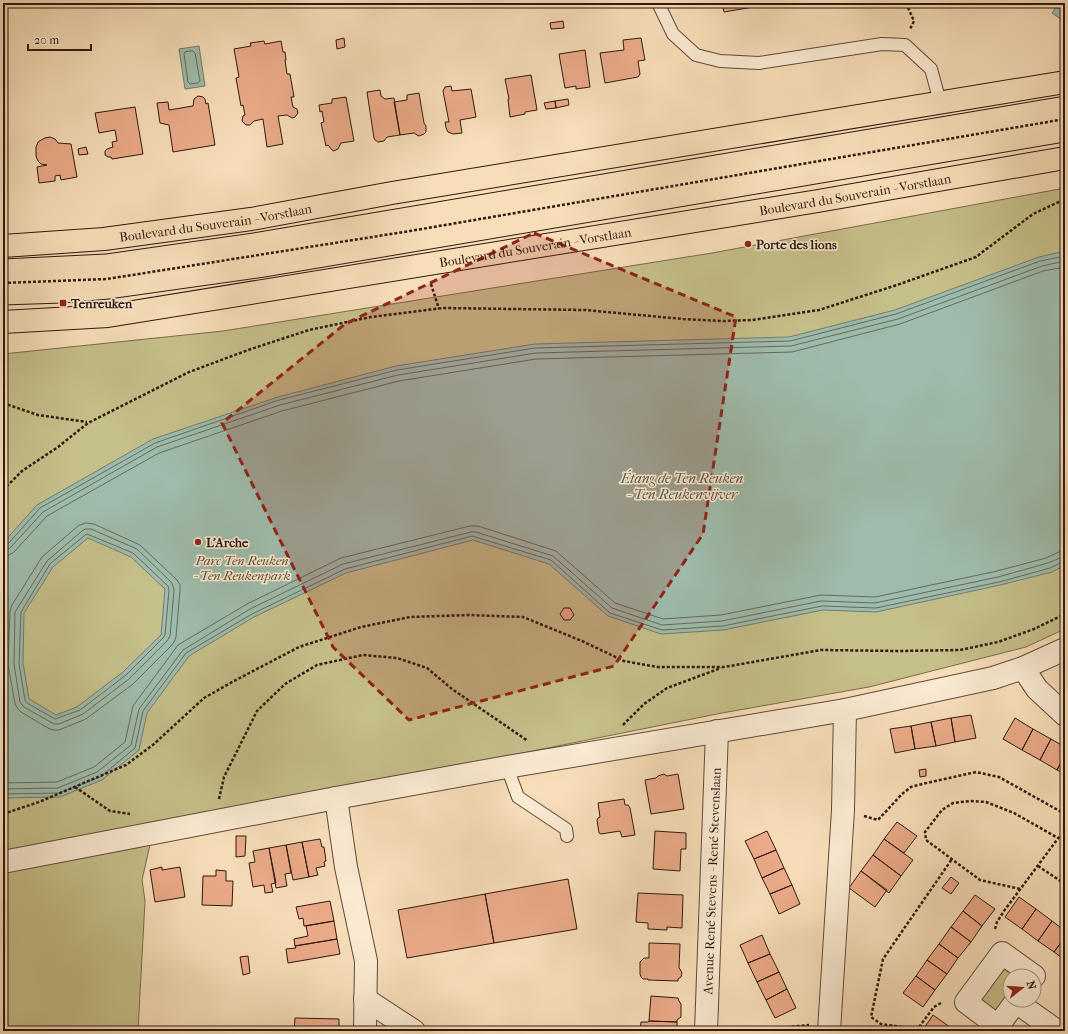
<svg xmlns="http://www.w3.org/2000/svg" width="1068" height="1034" viewBox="0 0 1068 1034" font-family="'IM FELL French Canon',serif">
  <rect width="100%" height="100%" fill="#f7deb9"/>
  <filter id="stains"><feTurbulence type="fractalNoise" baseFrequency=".005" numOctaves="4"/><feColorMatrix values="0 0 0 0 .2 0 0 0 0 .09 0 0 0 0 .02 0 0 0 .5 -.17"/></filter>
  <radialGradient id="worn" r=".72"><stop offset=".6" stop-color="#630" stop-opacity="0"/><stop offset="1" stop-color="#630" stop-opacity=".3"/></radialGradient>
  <!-- green -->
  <path fill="#c5bf8a" stroke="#7a6c4e" d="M1065,188V629L1026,647L869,687L722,713L154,827L142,880L145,901L138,1031H3V354L223,331L712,253Z
    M1004,969L1015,976H1010V995L997,1011L982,1000L981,997Z"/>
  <!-- water -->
  <path fill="#9ebcac" stroke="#727b6e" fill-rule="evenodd" d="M1059,3H1065V22L1052,13Z
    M199,46L205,86L185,89L179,49Z
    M1065,251V565L1052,572L1000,585L876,612L823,610L723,630L661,634L608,616L549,564L473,540L346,573L254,617L189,656L147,713L139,750L102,780L60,797L3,798V543L37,505L153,439L278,397L396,366L535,344L789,337L895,310L1039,257ZM88,538L131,557L165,589L161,635L123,672L77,707L56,715L29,699L23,663L24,613L53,567Z"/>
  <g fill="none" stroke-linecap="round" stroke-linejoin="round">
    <!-- shore -->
    <path stroke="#666a5e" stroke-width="1" d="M193,51L195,53L200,81L198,83L190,84L188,82L184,54L185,52Z
      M86,523L94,524L140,545L177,580L180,585V590L176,637L174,642L171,646L133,684L86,719L59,730H53L48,728L21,712L18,709L15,704L8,664L10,611L12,605L42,557L78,526Z
      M86,529H91L137,549L172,583L174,590L170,636L167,641L129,679L83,714L59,724H54L24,707L20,702L14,664L15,612L47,561L82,531Z
      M87,534L133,553L168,586L169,590L165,635L163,638L126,675L80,710L55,719L27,703L25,700L19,664L21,612L50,564Z
      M3,545L8,544L40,508L155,443L279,400L397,370L535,348L790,341L896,314L1040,261L1065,256
      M3,550H7L11,547L43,512L157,447L280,405L398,375L536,353L791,346L898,319L1042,266L1065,261
      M3,556L9,555L14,552L47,516L159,453L282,411L399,381L536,359L792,352L900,324L1043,271L1065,267
      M3,783L57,782L94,767L125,742L133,706L178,645L247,604L341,558L470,526H478L556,551L615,603L663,619L721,615L821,595L875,597L997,571L1046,558L1059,552L1065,551
      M3,789L58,788L97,772L131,745L139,709L183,650L250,609L343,564L471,532H476L553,556L612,608L662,625L722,621L821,601L875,603L998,577L1048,563L1060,558L1065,557
      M3,794L59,793L100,777L135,748L143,711L186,653L252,614L345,569L472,536L551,560L610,613L662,630L723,626L822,606L876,608L999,582L1050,568L1062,562H1065"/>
  </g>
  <!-- building -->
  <path fill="#ecab89" stroke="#2f1911" d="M722,3H777L724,12Z
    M563,21L564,28L551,29L550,23Z
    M344,38L345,47L337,49L336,40Z
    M641,38L645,60L638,61L640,74L638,77L605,83L600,53L624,50L623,40Z
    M264,41L265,44L281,41L283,52H285L286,60H285L287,74H290L294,97H291L293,107L297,109L298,113L295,117L292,118L287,115L278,116L283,144L267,147L263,119L254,121L250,125H246L242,121L243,116L245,115L243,105L241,106L236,78L239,77L234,49L251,46L250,43Z
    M585,50L590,87L576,89V86L565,88L559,54Z
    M531,75L537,110L525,112V114L510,117L508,99H509L505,79Z
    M451,86L452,91L471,89L476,117L460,120L462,133L453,134L448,132L446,128L445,122H449L443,91L445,87Z
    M380,90L381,96L385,99L394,98L400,135L387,137L384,141L378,142L375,140L374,138L367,92Z
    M419,93L424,123L426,126V132L424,134L419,136L417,135L414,133L400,135L394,102L407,100V95Z
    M198,96L203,97L205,99L206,104L208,103L215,145L173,152L169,125L160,123L157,103L168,102L169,110L193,106L194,99Z
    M346,97L354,141L341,143L338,149L334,151L332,150L328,145L326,146L321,123L324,122L322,111L320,112L319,105L332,103V99Z
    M568,99L569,105L556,108L555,101Z
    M555,101L556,108L546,109L544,103Z
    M135,107L143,154L112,159L111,157H108L105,155V151L107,149L113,147L112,142L117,141L115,130L99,133L95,113Z
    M50,137L55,139L58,143L71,144L77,177L61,180L60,175L55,176V181L39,183L37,167L47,165L41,164L38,161L36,156V147L38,142L41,140L45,138Z
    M86,147L88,154L79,155L78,149Z
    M564,608H570L574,615L570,620H564L560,614Z
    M971,715L976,738L955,742L951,718Z
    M951,718L955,742L936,746L931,722Z
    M1015,718L1033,729L1022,750L1003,739Z
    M931,722L936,746L915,749L911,726Z
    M911,726L915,749L895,753L890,729Z
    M1033,729L1051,739L1040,760L1022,750Z
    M1051,739L1065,747V755L1057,770L1040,760Z
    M1065,755V774L1057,770Z
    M926,769V776L920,777L919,770Z
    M664,774L667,776L678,774L684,809L651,814L645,780L656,778L658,776Z
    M624,799L625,805H628L630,808L635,835L622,837L620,831L601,834L599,833L597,820L598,818L600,817L598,803Z
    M897,822L917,836L904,853L884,839Z
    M655,831L686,833V849H681L680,871L653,869Z
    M767,831L776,850L754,859L745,841Z
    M236,836H246L245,856L236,857Z
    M320,839L322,847H324L326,861L324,862L325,866L316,868L318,875L309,877L302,842Z
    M884,839L913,860L901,876L873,855Z
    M302,842L309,877L293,880L286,845Z
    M286,845L291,873L285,874L287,886L276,888L269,848Z
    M269,848L276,883L271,884L273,892L265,893L264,885L253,887L249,863L255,862L253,851Z
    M776,850L784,868L762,878L754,859Z
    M873,855L901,876L889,893L861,871Z
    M162,867V870L180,867L185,897L155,902L150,870Z
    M784,868L792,885L770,894L762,878Z
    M216,870L226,871V881H233L232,906L202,905L203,876H216Z
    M861,871L887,890L875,907L849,888Z
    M951,877L959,883L951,894L942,888Z
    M568,879L577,929L494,943L485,894Z
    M792,885L800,904L779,914L770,894Z
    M638,893L683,895L682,928L667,927V930L648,929V923L636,922Z
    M485,894L494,943L407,958L398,910Z
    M975,895L995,909L982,926L963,911Z
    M1019,897L1036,909L1022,929L1005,917Z
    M330,901L334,921L304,926L303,918L299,919L296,907Z
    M1036,909L1052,921L1038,941L1022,929Z
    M963,911L982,926L971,942L951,927Z
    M334,921L337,939L295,946L294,939L308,936L306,926Z
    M1052,921L1065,931V937L1054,952L1038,941Z
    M951,927L971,942L958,958L939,944Z
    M762,935L770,954L748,963L740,945Z
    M1065,937V960L1054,952Z
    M337,939L340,954L288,963L286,949L296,948L295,946Z
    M649,943L680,944L679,968L680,969L682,973L681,977L678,979V981L648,980V979H643L641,977L640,974V962L644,958H649Z
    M939,944L958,958L947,974L927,960Z
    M770,954L779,972L757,982L748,963Z
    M248,956L250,973L243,975L240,957Z
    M927,960L947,974L935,990L916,976Z
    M779,972L787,989L766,1000L757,982Z
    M916,976L935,990L923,1007L903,993Z
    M787,989L796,1008L775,1018L766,1000Z
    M651,996L678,998L679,1001L681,1004V1017L677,1020V1022L649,1021Z
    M933,1015L950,1027L947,1031H922Z
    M295,1018L339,1019V1031H294Z
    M649,1021L677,1022V1031H640L641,1022H648Z"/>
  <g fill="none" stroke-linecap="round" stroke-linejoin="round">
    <defs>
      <path id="lane" d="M658,3L673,34L696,55L720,61L759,63L882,44L905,45L931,69L940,102
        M507,767L518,797L566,829L567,836"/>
      <g id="street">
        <path d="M1023,668L1037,689L1065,715"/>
        <path d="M336,798L346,867L366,961L365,1031"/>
        <path d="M3,862L336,798L507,767L845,710L993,678L1023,668L1065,649"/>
        <path d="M365,999L414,1031"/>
        <path d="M1017,1000L998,1026L966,1002L1002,953L1034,976"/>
        <path d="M1016,1002L1057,1031"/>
        <path id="s1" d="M706,1031L717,731"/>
        <path d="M829,1031L843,810L845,710"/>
      </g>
      <g id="primary">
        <path id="s2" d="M3,246L104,239L251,219L392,193L1065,82"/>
        <path id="s3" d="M3,322L108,316L818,201L1065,158"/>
      </g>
    </defs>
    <!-- lane casing -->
    <use href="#lane" stroke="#614a3b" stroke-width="14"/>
    <!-- street casing -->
    <use href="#street" stroke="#614a3b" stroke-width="24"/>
    <!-- primary casing -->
    <use href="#primary" stroke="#2f1911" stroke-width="24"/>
    <!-- path -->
    <path stroke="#2f1911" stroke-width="2.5" stroke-dasharray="3 2" stroke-linecap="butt" d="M906,3L914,21L910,29
      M3,283L107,279L410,231L1065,119
      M431,284L439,309
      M3,403L38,415L87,422
      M3,490L22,471L58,447L88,423L189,372L251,349L309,330L371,317L443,308L585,310L683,319L723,321L752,320L819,310L897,285L976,257L1033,214L1065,199
      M623,725L644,704L667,688L721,668
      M75,787L110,811L130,814
      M219,799L224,777L257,711L285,684L317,665L363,655L397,658L427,668L452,689L528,741
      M3,814L39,802L126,765L154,744L204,698L234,681L299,647L361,627L410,617L469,615L523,617L582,641L624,661L657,667H724L821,650L898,651L960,650L998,642L1034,629L1065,614
      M864,816L878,820L902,794L911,787L922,784L976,772L999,777L1065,814
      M1038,866L1065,884
      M1020,889L980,880L926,840L925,832L942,810L953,803L970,801L986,802L1014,813L1058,838
      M995,929L997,922L1004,911L1065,829
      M917,1029L881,1024L871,1017L883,959L952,859
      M762,1031L770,1029L809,1025
      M916,1031L934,1007L941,1003"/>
    <!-- lane -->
    <use href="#lane" stroke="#faead2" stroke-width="12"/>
    <!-- street -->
    <use href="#street" stroke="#faead2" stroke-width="22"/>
    <!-- primary -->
    <use href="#primary" stroke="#f7deb9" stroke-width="22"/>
    <!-- tram -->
    <path stroke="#2f1911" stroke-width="1" d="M3,259L106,254L253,233L1065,96
      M3,305L63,303L109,299L265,277L1065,142"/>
  </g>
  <!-- marked area -->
  <path fill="#8f2418" fill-opacity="0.2" stroke="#8f2418" stroke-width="3" stroke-dasharray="8 5" stroke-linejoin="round" d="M534,233L736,317L703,534L614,666L409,720L333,647L222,423L345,324Z"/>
  <!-- markers -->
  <g fill="#8f2418" stroke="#faead2" stroke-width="1.5">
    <circle cx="748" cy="244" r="4"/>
    <rect x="59" y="299" width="8" height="8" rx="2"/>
    <circle cx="198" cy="542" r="4"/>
  </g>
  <g text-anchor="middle" stroke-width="3" stroke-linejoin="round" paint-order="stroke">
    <!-- street labels -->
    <g font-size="13" fill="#2f1911" stroke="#faead2">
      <text dy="5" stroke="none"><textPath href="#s3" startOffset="862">Boulevard du Souverain - Vorstlaan</textPath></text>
      <text dy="5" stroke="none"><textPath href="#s2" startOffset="214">Boulevard du Souverain - Vorstlaan</textPath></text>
      <text dy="5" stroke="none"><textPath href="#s3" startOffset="538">Boulevard du Souverain - Vorstlaan</textPath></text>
      <text dy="5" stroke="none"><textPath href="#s1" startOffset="150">Avenue René Stevens - René Stevenslaan</textPath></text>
    </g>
    <!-- poi labels -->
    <g font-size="13" font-weight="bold" fill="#2f1911" stroke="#faead2" text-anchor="start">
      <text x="756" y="249">Porte des lions</text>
      <text x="71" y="308">Tenreuken</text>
      <text x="206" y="547">L'Arche</text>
    </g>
    <!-- park labels -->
    <g font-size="13" font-style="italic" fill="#5c4b35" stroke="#faead2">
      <text x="242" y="565">Parc Ten Reuken<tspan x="242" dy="15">- Ten Reukenpark</tspan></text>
    </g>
    <!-- water labels -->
    <g font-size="14" font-style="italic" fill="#565247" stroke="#faead2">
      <text x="682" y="483">Étang de Ten Reuken<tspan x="682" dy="16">- Ten Reukenvijver</tspan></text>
    </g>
  </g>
  <!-- margin -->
  <rect width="1068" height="1034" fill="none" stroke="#f7deb9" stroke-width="16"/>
  <rect x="4" y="4" width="1060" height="1026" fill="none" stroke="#2f1911" stroke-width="2"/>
  <rect x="8" y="8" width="1052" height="1018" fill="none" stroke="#2f1911"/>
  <!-- north arrow -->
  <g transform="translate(1022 988) rotate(73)"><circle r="19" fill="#faead2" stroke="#a99685"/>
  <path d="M0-3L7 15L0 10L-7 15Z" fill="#8f2418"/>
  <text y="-6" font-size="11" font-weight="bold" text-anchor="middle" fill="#2f1911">N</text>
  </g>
  <!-- scale -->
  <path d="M28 44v6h63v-6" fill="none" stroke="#2f1911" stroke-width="2"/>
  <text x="34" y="44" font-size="12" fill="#2f1911" stroke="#faead2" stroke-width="3" paint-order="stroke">20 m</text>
  <rect width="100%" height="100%" filter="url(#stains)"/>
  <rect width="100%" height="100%" fill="url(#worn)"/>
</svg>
